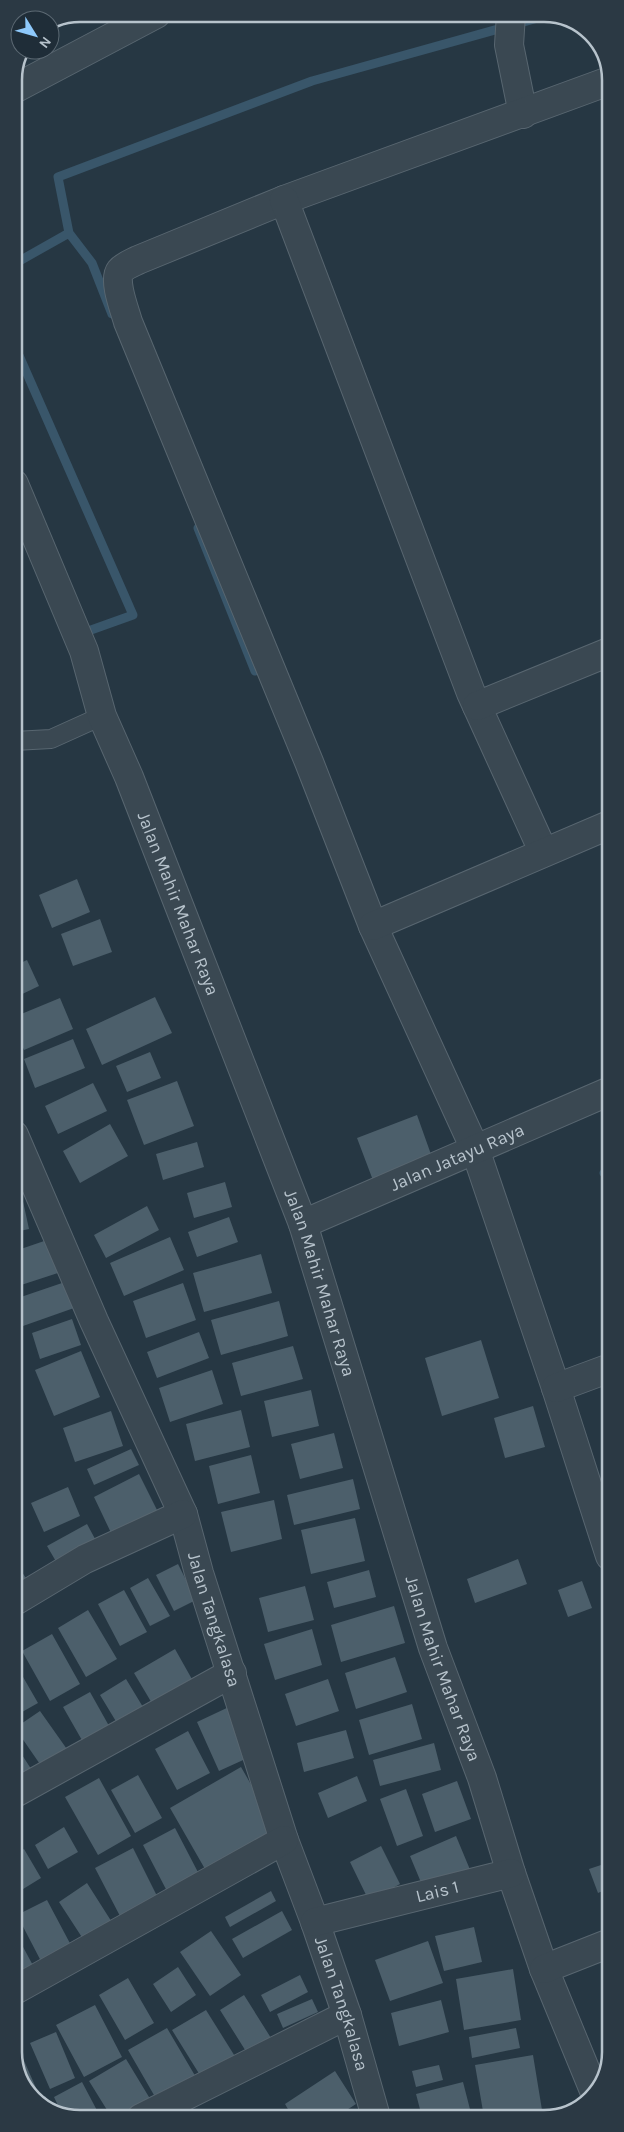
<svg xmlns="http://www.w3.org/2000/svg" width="624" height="2132" viewBox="0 0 624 2132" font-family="Karla,sans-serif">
  <rect width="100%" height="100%" fill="#263743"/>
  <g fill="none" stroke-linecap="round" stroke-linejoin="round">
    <!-- stream -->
    <path stroke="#39566a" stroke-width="9" d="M69,233L92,263L112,314
      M14,264L69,233L58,177L312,81L552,14
      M14,344L133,615L91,630
      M198,528L255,671
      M604,1173L610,1171"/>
  </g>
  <!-- building -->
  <path fill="#4c5f6b" d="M77,879L90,912L52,928L39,895Z
    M100,919L112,952L73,966L61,934Z
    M27,960L39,986L14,998V966Z
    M155,997L172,1033L102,1065L86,1029Z
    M60,998L73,1029L24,1050L14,1027V1017Z
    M73,1039L85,1068L35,1088L24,1059Z
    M150,1052L161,1078L127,1092L116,1066Z
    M177,1081L194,1126L144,1145L127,1100Z
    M93,1083L107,1111L58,1134L45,1106Z
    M417,1115L433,1160L374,1183L357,1138Z
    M110,1124L128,1156L80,1183L63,1151Z
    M197,1142L204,1167L163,1180L156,1154Z
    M225,1182L232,1207L194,1218L187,1193Z
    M21,1192L29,1229L15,1232V1194Z
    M147,1206L159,1230L106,1258L94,1235Z
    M229,1217L238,1242L197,1257L188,1232Z
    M170,1237L184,1270L124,1296L110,1263Z
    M50,1239L61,1272L15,1287V1251Z
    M261,1254L272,1293L204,1312L193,1273Z
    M65,1282L74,1308L23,1326L15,1299Z
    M183,1283L196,1320L146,1338L133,1301Z
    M279,1301L288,1336L221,1355L211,1320Z
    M72,1319L81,1345L40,1359L32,1333Z
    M199,1332L209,1358L157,1378L147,1352Z
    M481,1340L499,1398L442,1416L425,1358Z
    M293,1346L303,1379L241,1396L232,1363Z
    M81,1351L100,1397L54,1416L35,1370Z
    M212,1370L223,1404L170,1422L159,1388Z
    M311,1390L319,1426L272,1437L264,1401Z
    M533,1406L545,1447L505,1458L494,1418Z
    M241,1410L250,1447L195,1461L186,1424Z
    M111,1411L123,1446L75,1462L63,1428Z
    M334,1433L343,1468L300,1479L291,1444Z
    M131,1449L139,1465L94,1485L87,1469Z
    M251,1455L260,1493L218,1504L209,1466Z
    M139,1474L159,1514L113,1537L94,1497Z
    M353,1479L360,1509L294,1525L287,1495Z
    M68,1487L80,1516L44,1532L31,1503Z
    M274,1500L282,1539L231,1552L221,1512Z
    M355,1518L365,1561L311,1574L301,1530Z
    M87,1524L100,1548L61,1570L47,1546Z
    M518,1559L527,1584L475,1603L467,1579Z
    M15,1561L29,1583L15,1592Z
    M178,1564L196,1600L174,1611L156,1575Z
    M369,1570L376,1597L334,1608L327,1582Z
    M148,1578L170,1616L150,1626L130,1588Z
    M582,1581L592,1608L568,1617L558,1590Z
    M305,1586L314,1620L268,1632L259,1598Z
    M124,1590L147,1632L120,1646L98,1604Z
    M394,1606L405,1643L341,1662L331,1625Z
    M88,1610L117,1659L86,1677L58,1628Z
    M312,1629L322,1665L275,1680L264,1644Z
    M52,1634L80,1684L50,1701L22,1651Z
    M175,1649L193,1681L153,1705L134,1673Z
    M395,1657L407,1692L356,1709L345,1673Z
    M15,1663L38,1703L15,1716Z
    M126,1679L146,1712L120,1728L100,1695Z
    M328,1679L339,1711L296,1726L285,1694Z
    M90,1692L113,1733L87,1749L63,1707Z
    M412,1704L422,1739L369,1755L359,1720Z
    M231,1706L252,1756L219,1771L197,1722Z
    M40,1711L69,1752L44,1770L15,1728Z
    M346,1730L354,1758L304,1772L297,1743Z
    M188,1731L210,1773L177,1790L155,1749Z
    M434,1743L441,1770L380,1786L373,1760Z
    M15,1744L35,1775L15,1788Z
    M241,1767L276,1828L205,1869L170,1808Z
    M138,1775L162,1818L135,1833L111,1790Z
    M357,1776L367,1801L328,1818L318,1793Z
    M99,1778L131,1836L98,1855L65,1797Z
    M457,1781L471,1819L435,1832L422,1794Z
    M406,1789L423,1836L397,1846L380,1799Z
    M64,1827L78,1852L48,1869L35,1845Z
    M175,1828L201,1878L169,1895L143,1845Z
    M456,1836L471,1872L425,1892L410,1856Z
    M381,1846L400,1884L369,1901L350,1862Z
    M133,1848L158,1898L121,1918L95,1868Z
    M24,1849L41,1878L15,1894V1854Z
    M610,1862V1888L598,1893L589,1869Z
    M87,1883L115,1927L87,1945L59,1902Z
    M271,1891L276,1901L230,1927L225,1917Z
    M47,1900L73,1949L43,1965L17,1915Z
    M282,1911L292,1930L243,1958L232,1939Z
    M474,1927L482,1962L444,1971L435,1936Z
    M211,1931L241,1975L210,1996L180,1952Z
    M15,1932L36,1971L21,1978L15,1967Z
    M428,1941L443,1983L390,2001L375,1960Z
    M178,1967L196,1995L171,2012L153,1984Z
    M513,1969L521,2020L464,2030L456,1979Z
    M300,1975L308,1992L270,2012L261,1995Z
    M128,1978L154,2023L125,2040L99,1995Z
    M244,1995L271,2038L247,2053L220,2010Z
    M312,1999L318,2012L283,2028L277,2014Z
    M441,2000L449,2032L399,2046L391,2013Z
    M95,2005L122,2057L84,2077L56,2025Z
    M206,2010L236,2058L203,2080L172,2030Z
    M167,2028L197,2079L158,2102L128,2050Z
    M516,2028L520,2048L472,2058L469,2037Z
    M56,2032L75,2078L50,2089L30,2043Z
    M18,2047L40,2097L35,2099L15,2065V2049Z
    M533,2055L542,2110L505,2117H484L475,2065Z
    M126,2059L152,2102L127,2118H112L89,2081Z
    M439,2065L443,2080L416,2087L412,2071Z
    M335,2071L356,2104L336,2117L293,2118L285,2104Z
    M82,2082L101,2118H76L61,2112L54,2097Z
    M463,2082L472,2117H422L416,2094Z
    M45,2096L52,2108L36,2102Z"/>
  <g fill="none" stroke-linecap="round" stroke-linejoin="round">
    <defs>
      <path id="service" d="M14,741L51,739L102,716"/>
      <g id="minor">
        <path d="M511,14L509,45L523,114"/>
        <path d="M609,81L284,200L138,260C132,263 124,266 120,271C113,280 125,311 128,322L309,762L373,926L475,1149L556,1388L610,1556"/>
        <path d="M14,89L156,14"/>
        <path d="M284,200L471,693L543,851"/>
        <path id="s1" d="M14,484L84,651L102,716L129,777L303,1224L433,1648L482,1778L511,1873L544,1969L595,2093"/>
        <path d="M477,706L609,652"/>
        <path d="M373,926L609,825"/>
        <path id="s2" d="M14,1135L94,1321L183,1514L199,1573L284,1840L315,1922L347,2015L376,2117"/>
        <path id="s3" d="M303,1224L610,1091"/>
        <path d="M556,1388L610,1368"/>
        <path d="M15,1601L85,1559L183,1514"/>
        <path d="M15,1793L232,1673"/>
        <path id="s4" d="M315,1922L511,1873"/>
        <path d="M544,1969L610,1943"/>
        <path d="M15,1990L284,1840"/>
        <path d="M141,2118L347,2015"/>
      </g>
    </defs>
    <!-- service casing -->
    <use href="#service" stroke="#586670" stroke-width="20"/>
    <!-- minor casing -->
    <use href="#minor" stroke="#586670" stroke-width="30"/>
    <!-- service -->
    <use href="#service" stroke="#3a4852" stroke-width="18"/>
    <!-- minor -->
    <use href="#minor" stroke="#3a4852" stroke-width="28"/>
  </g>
  <g text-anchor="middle" stroke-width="4" stroke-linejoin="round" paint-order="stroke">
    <!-- street labels -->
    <g font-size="18" fill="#b7c3cc" stroke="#1f2d38">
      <text dy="6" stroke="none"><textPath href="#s1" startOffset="451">Jalan Mahir Mahar Raya</textPath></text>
      <text dy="6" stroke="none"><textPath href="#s3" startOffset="168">Jalan Jatayu Raya</textPath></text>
      <text dy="6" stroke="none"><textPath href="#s1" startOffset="856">Jalan Mahir Mahar Raya</textPath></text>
      <text dy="6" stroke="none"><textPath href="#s2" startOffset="525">Jalan Tangkalasa</textPath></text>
      <text dy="6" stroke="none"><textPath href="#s1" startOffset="1261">Jalan Mahir Mahar Raya</textPath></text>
      <text dy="6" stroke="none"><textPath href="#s4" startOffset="126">Lais 1</textPath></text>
      <text dy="6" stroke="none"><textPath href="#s2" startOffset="930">Jalan Tangkalasa</textPath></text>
    </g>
  </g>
  <!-- crop -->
  <path d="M0 0H624V2132H0ZM80 22H544A58 58 0 0 1 602 80V2052A58 58 0 0 1 544 2110H80A58 58 0 0 1 22 2052V80A58 58 0 0 1 80 22Z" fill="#2b3944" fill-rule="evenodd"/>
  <path fill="none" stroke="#b7c3cc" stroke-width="2.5" d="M80 22H544A58 58 0 0 1 602 80V2052A58 58 0 0 1 544 2110H80A58 58 0 0 1 22 2052V80A58 58 0 0 1 80 22Z"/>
  <!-- north arrow -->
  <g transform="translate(35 35) rotate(127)"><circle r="24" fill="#1f2d38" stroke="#5c6973"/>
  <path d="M0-4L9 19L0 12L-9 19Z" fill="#8ec9fb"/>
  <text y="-8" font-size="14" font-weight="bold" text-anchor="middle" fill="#b7c3cc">N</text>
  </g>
</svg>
